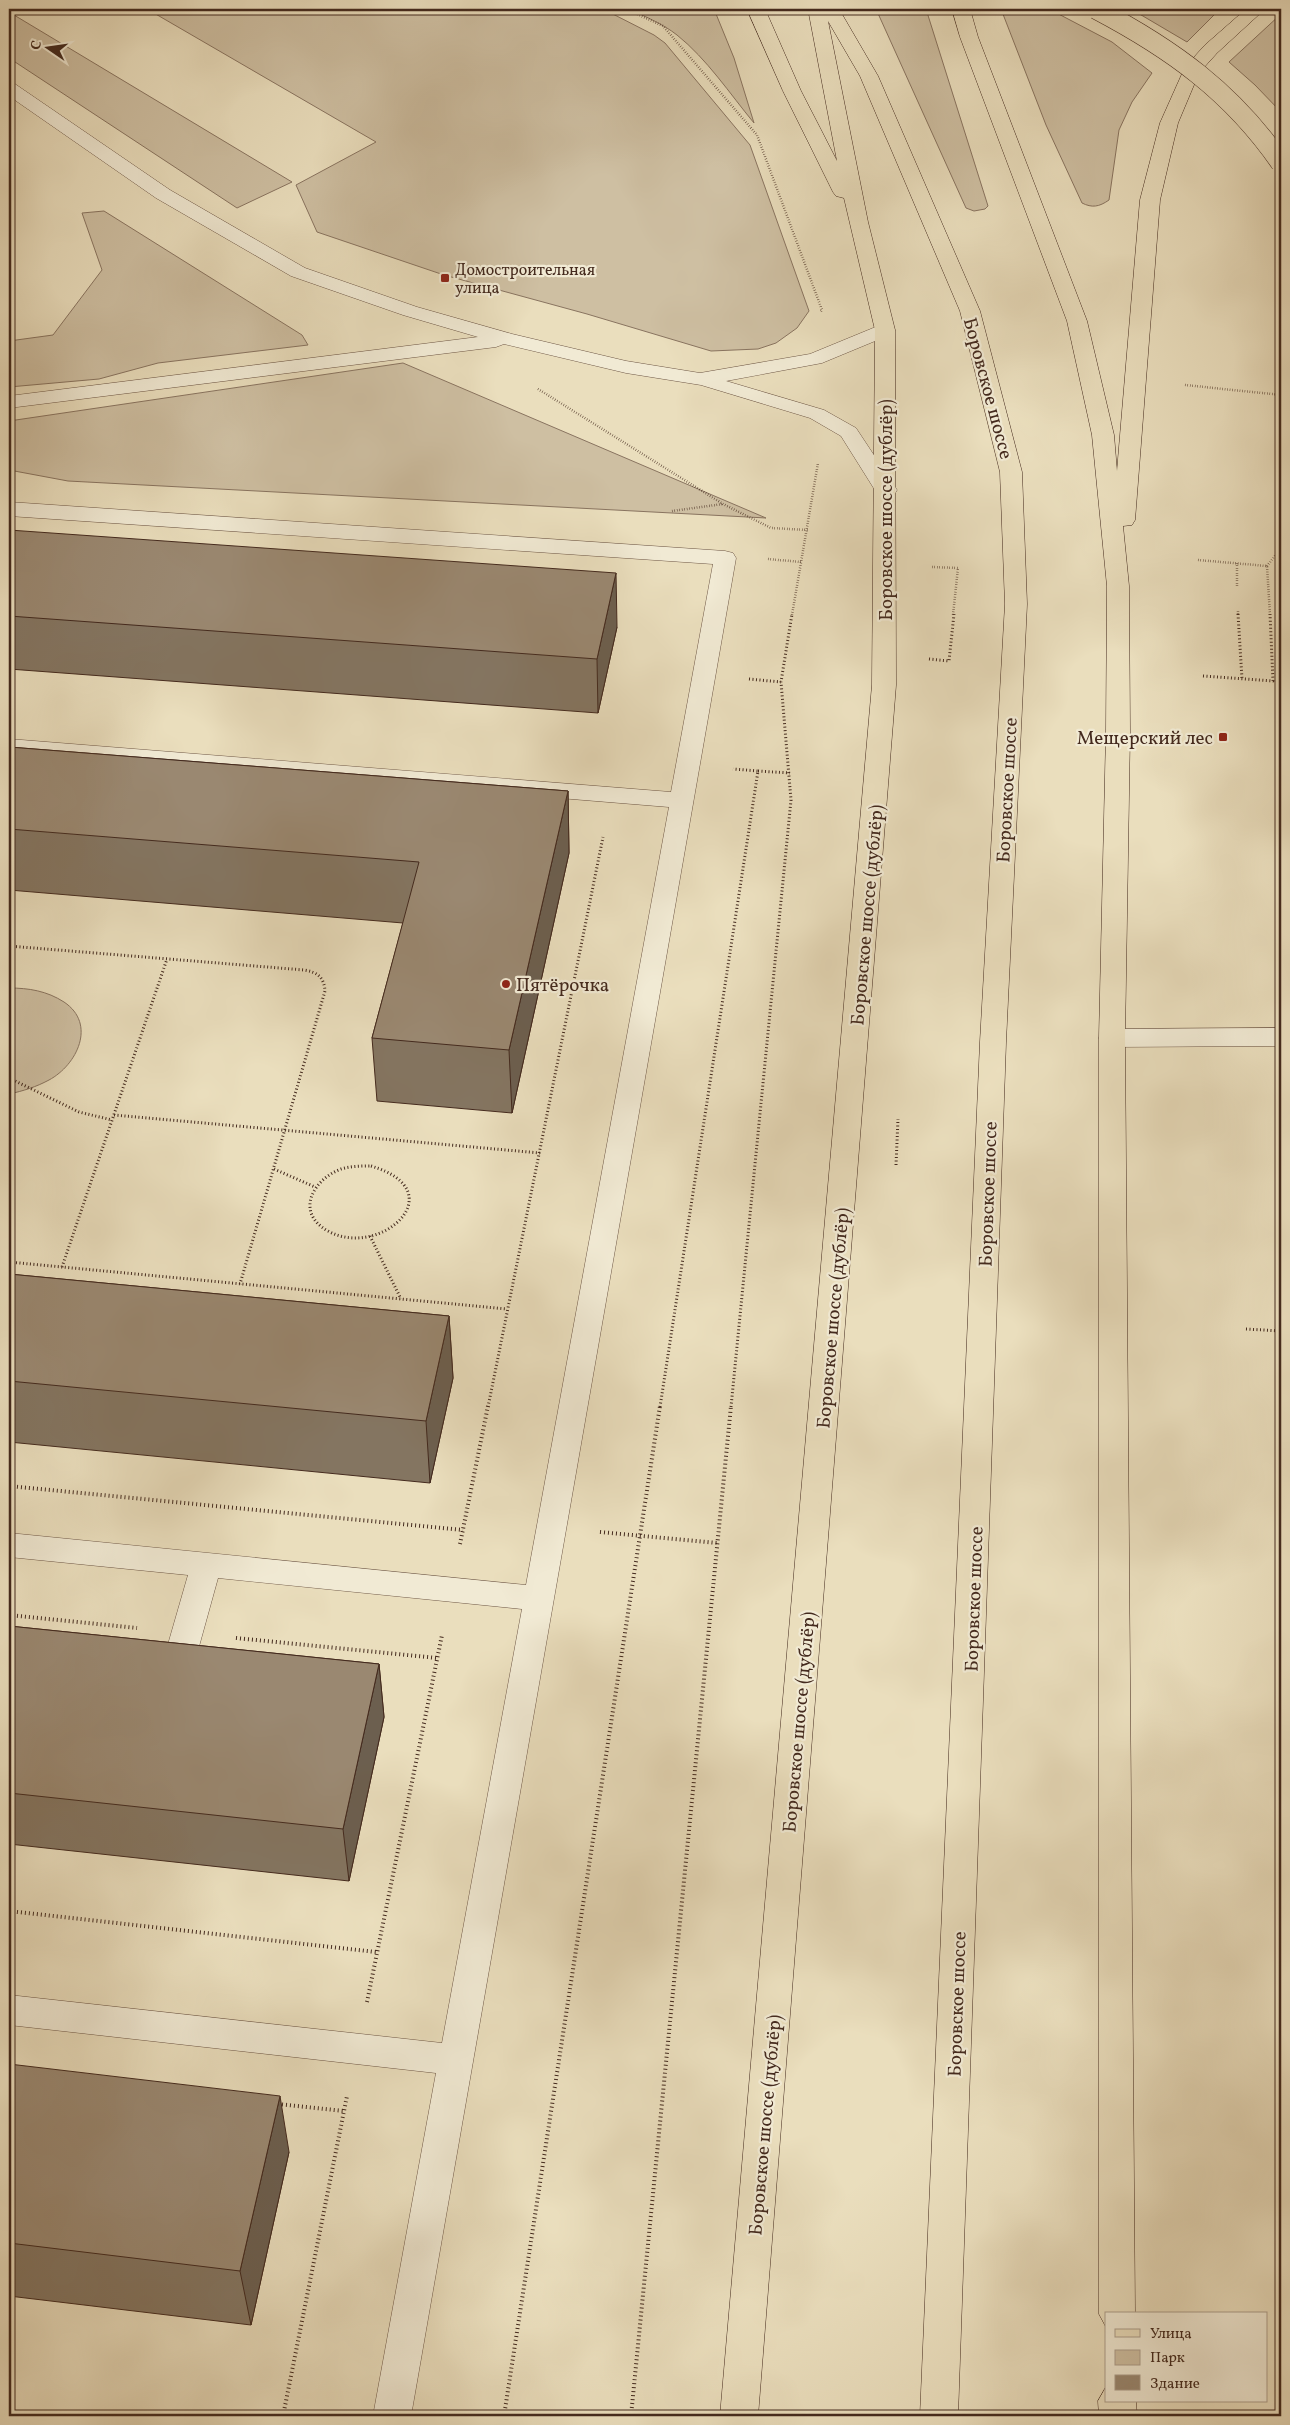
<svg xmlns="http://www.w3.org/2000/svg" width="1290" height="2425" viewBox="0 0 1290 2425" font-family="Vollkorn,serif">
  <rect width="100%" height="100%" fill="#eadebd"/>
  <filter id="stains"><feTurbulence type="fractalNoise" baseFrequency=".004" numOctaves="4"/><feColorMatrix values="0 0 0 0 .2 0 0 0 0 .09 0 0 0 0 .02 0 0 0 .5 -.17"/></filter>
  <radialGradient id="worn" r=".72"><stop offset=".6" stop-color="#630" stop-opacity="0"/><stop offset="1" stop-color="#630" stop-opacity=".3"/></radialGradient>
  <!-- green -->
  <path fill="#cebfa2" stroke="#897460" d="M147,9H603L654,35L665,43L750,145L809,311L797,328L776,343L758,349L711,351L587,314L444,275L317,232L296,185L376,142Z
    M629,9H714L734,58L754,123C730,94 707,59 677,35C663,24 646,17 629,9Z
    M876,9H926L988,206L985,209L974,211L966,208Z
    M1001,9H1049L1112,42L1152,73L1132,102L1119,130L1109,200C1099,207 1092,208 1082,203L1046,125Z
    M1131,9H1220L1187,42Z
    M9,12L292,182L237,208L9,58Z
    M1281,14V112L1255,85L1229,62Z
    M104,211L302,335L308,345L158,363L99,379L9,387V341L53,335L102,270L82,213Z
    M403,363L766,518L68,481L9,470V421Z
    M9,988C29,988 47,991 64,1002C97,1024 77,1065 49,1080C36,1087 23,1091 9,1094Z"/>
  <g fill="none" stroke-linecap="round" stroke-linejoin="round">
    <defs>
      <path id="minor" d="M9,83L15,84L170,190L305,268L417,307L512,334L626,361L700,373L810,354L878,326L885,324L892,326L895,330L892,334L822,363L726,381L824,410L856,428L897,490L894,495L886,496L878,495L841,436L810,418L701,385L626,373L504,344L496,347L9,408V396L478,337L403,315L291,276L156,198L9,96Z
        M9,502L725,551L733,553L736,558L411,2416H373L436,2073L9,2025V1995L442,2043L522,1609L218,1578L190,1679L185,1688L174,1692L163,1688L158,1679L188,1575L9,1557V1533L526,1585L669,807L9,753V739L671,792L713,564L9,516Z
        M1281,1028V1046L1112,1047L1103,1044L1099,1038L1103,1032L1112,1029Z"/>
      <path id="major" d="M747,9H765L801,91L837,161L808,9H839L878,76L980,311L1022,472L1027,604L1006,1042L958,2416H920L980,1042L1005,604L1000,472L960,311L860,76L828,21L868,222L895,330L896,685L758,2416H720L872,685L875,330L844,198L836,196L833,192L783,91Z
        M952,9H970L978,37L1087,321L1114,435L1117,471L1140,200L1160,123L1185,67L1205,45L1246,9H1265L1217,53L1199,73L1178,123L1160,200L1135,520L1132,525L1123,526L1129,586L1130,733L1125,1038L1135,2314H1106V2327L1099,2314V1038L1106,733L1107,586L1092,435L1067,321L960,37Z
        M1106,2387V2401H1136L1137,2416H1099L1098,2401Z"/>
    </defs>
    <!-- minor casing -->
    <use href="#minor" stroke="#6e5746" stroke-width="1"/>
    <!-- major casing -->
    <use href="#major" stroke="#442a1e" stroke-width="1"/>
    <!-- path-far2 -->
    <path stroke="#442a1e" stroke-width="2.5" stroke-dasharray="0.5 2" stroke-linecap="butt" d="M626,9L663,26L757,135L822,310L820,313
      M1185,385L1281,395
      M538,389L723,504L771,528L808,530
      M672,511L723,504
      M768,559L801,562
      M1198,560L1267,566L1270,615
      M1237,563V587
      M1267,566L1281,548
      M932,567L958,568L953,615
      M1238,611V615
      M792,615L818,463"/>
    <!-- path-far1 -->
    <path stroke="#442a1e" stroke-width="3" stroke-dasharray="1 2.5" stroke-linecap="butt" d="M1238,614L1242,679
      M929,659L949,661L954,614
      M1203,676L1273,681L1270,614
      M749,679L781,682
      M758,771L790,773
      M9,946L304,970C317,972 324,977 325,991L240,1284
      M9,1078L79,1112L112,1120
      M114,1115L540,1153
      M896,1165L898,1119
      M371,1166C456,1191 380,1260 328,1231C295,1213 312,1180 341,1169C351,1166 361,1166 371,1166Z
      M274,1169L315,1187
      M370,1236L401,1299
      M9,1262L507,1309
      M62,1267L167,959
      M1246,1329L1281,1331
      M488,1407L603,837
      M660,1407L758,771L733,769
      M731,1407L791,800L781,682L792,614"/>
    <!-- path -->
    <path stroke="#442a1e" stroke-width="4" stroke-dasharray="1 3" stroke-linecap="butt" d="M9,1486L463,1530
      M600,1532L717,1543
      M460,1544L488,1406
      M9,1615L137,1628
      M236,1638L437,1658
      M9,1911L376,1952
      M367,2002L442,1635
      M278,2104L344,2111
      M283,2416L347,2096
      M504,2416L660,1406
      M631,2416L731,1406"/>
    <!-- minor -->
    <use href="#minor" fill="#f1ead4" fill-rule="evenodd"/>
    <!-- major -->
    <use href="#major" fill="#eadebd" fill-rule="evenodd"/>
    <defs>
      <path id="major-bridge" d="M1096,9C1172,49 1232,92 1281,163"/>
    </defs>
    <!-- major-bridge casing -->
    <use href="#major-bridge" stroke="#442a1e" stroke-width="21" stroke-linecap="butt"/>
    <!-- major-bridge -->
    <use href="#major-bridge" stroke="#eadebd" stroke-width="20"/>
  </g>
  <!-- wall -->
  <path fill="#847561" stroke="#442a1e" d="M9,530L617,627L598,713L9,669Z
    M9,747L568,791L569,853L512,1113L377,1101L372,1038L403,923L9,890Z
    M9,1274L449,1316L453,1378L430,1483L9,1442Z
    M9,1626L379,1664L384,1717L349,1881L9,1844Z
    M9,2064L289,2152L251,2325L9,2296Z"/>
  <!-- shaded-wall -->
  <path fill="#6c5f4f" stroke="#442a1e" d="M616,573L617,627L598,713L597,659Z
    M568,791L569,853L512,1113L509,1050Z
    M449,1316L453,1378L430,1483L426,1421Z
    M379,1664L384,1717L349,1881L343,1829Z
    M280,2096L289,2152L251,2325L240,2271Z"/>
  <!-- building -->
  <path fill="#9a8871" stroke="#442a1e" d="M9,530L616,573L597,659L9,616Z
    M9,747L568,791L509,1050L372,1038L419,862L9,829Z
    M9,1274L449,1316L426,1421L9,1381Z
    M9,1626L379,1664L343,1829L9,1793Z
    M9,2064L280,2096L240,2271L9,2243Z"/>
  <!-- markers -->
  <g fill="#8f2418" stroke="#f1ead4" stroke-width="2">
    <rect x="440" y="273" width="10" height="10" rx="2.5"/>
    <rect x="1218" y="732" width="10" height="10" rx="2.5"/>
    <circle cx="506" cy="984" r="5"/>
  </g>
  <g text-anchor="middle" stroke-width="4.5" stroke-linejoin="round" paint-order="stroke">
    <!-- far-poi labels -->
    <g font-size="16" fill="#442a1e" stroke="#f1ead4" text-anchor="start">
      <text x="455" y="275">Домостроительная<tspan x="455" dy="18">улица</tspan></text>
    </g>
    <!-- street labels -->
    <g font-size="19" fill="#442a1e" stroke="#f1ead4">
      <text transform="translate(989 388) rotate(75)" y="7">Боровское шоссе</text>
      <text transform="translate(885 510) rotate(-90)" y="7">Боровское шоссе (дублёр)</text>
      <text transform="translate(1006 790) rotate(-87)" y="7">Боровское шоссе</text>
      <text transform="translate(866 915) rotate(-85)" y="7">Боровское шоссе (дублёр)</text>
      <text transform="translate(987 1194) rotate(-88)" y="7">Боровское шоссе</text>
      <text transform="translate(832 1318) rotate(-85)" y="7">Боровское шоссе (дублёр)</text>
      <text transform="translate(973 1599) rotate(-88)" y="7">Боровское шоссе</text>
      <text transform="translate(798 1722) rotate(-85)" y="7">Боровское шоссе (дублёр)</text>
      <text transform="translate(956 2004) rotate(-88)" y="7">Боровское шоссе</text>
      <text transform="translate(764 2125) rotate(-85)" y="7">Боровское шоссе (дублёр)</text>
    </g>
    <!-- poi labels -->
    <g font-size="19" fill="#442a1e" stroke="#f1ead4" text-anchor="end">
      <text x="1213" y="744">Мещерский лес</text>
      <text x="516" y="991" text-anchor="start">Пятёрочка</text>
    </g>
  </g>
  <!-- margin -->
  <rect width="1290" height="2425" fill="none" stroke="#eadebd" stroke-width="30"/>
  <rect x="10" y="10" width="1270" height="2405" fill="none" stroke="#442a1e" stroke-width="2.5"/>
  <rect x="15" y="15" width="1260" height="2395" fill="none" stroke="#442a1e"/>
  <!-- legend -->
  <rect x="1105" y="2312" width="162" height="90" fill="#f1ead4" stroke="#ac9d8b"/>
  <rect x="1115" y="2329" width="25" height="8" fill="#eadebd" stroke="#ac9d8b"/>
  <text x="1150" y="2338" font-size="15" fill="#442a1e">Улица</text>
  <rect x="1115" y="2350" width="25" height="15" fill="#cebfa2" stroke="#ac9d8b"/>
  <text x="1150" y="2362" font-size="15" fill="#442a1e">Парк</text>
  <rect x="1115" y="2375" width="25" height="15" fill="#9a8871" stroke="#ac9d8b"/>
  <text x="1150" y="2388" font-size="15" fill="#442a1e">Здание</text>
  <!-- north arrow -->
  <g transform="translate(48 48) rotate(283)" stroke="#f1ead4" stroke-width="4" paint-order="stroke">
  <path d="M0-4L9 19L0 12L-9 19Z" fill="#442a1e"/>
  <text y="-8" font-size="14" font-weight="bold" text-anchor="middle" fill="#442a1e">С</text>
  </g>
  <rect width="100%" height="100%" filter="url(#stains)"/>
  <rect width="100%" height="100%" fill="url(#worn)"/>
</svg>
